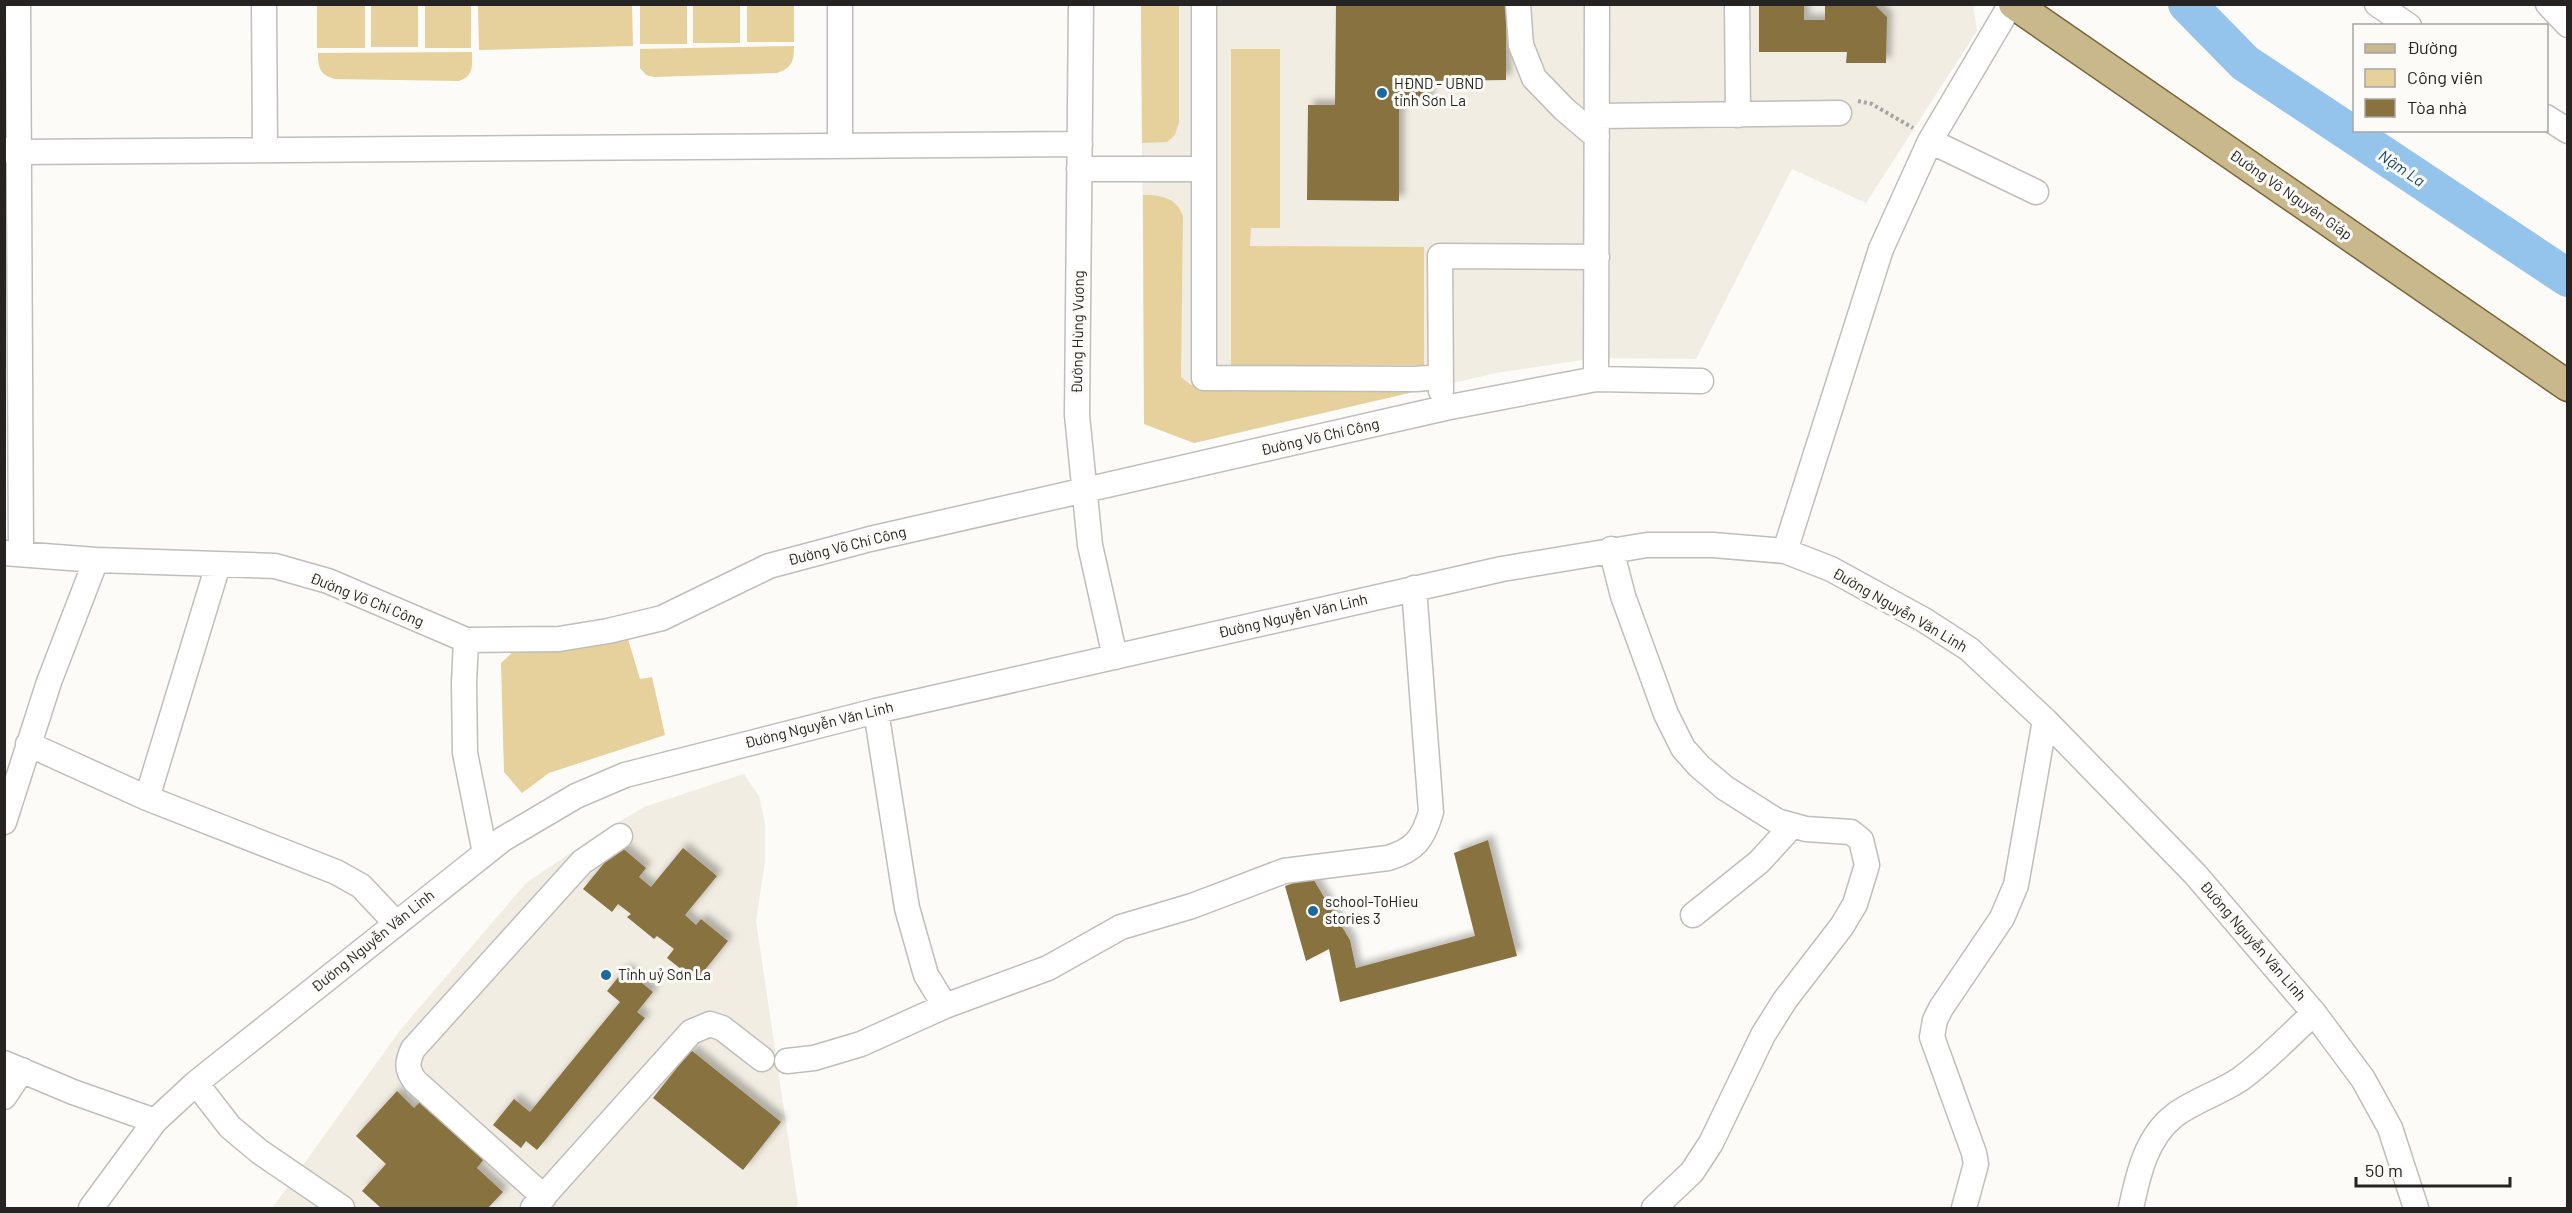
<svg xmlns="http://www.w3.org/2000/svg" width="2572" height="1213" viewBox="0 0 2572 1213" font-family="Barlow,sans-serif">
  <defs>
    <filter id="shadow"><feDropShadow dx="5.5" dy="-5.5" stdDeviation="3" flood-color="#0004"/></filter>
  </defs>
  <rect width="100%" height="100%" fill="#fcfbf7"/>
  <!-- built -->
  <path fill="#f1ede3" d="M1973,4L1977,31L1866,203L1792,169L1696,359L1596,358L1496,373L1194,443L1144,424L1141,5Z
    M744,774L759,796L765,823V862L756,921L798,1204L795,1208H272L401,1029L526,883L598,834L644,807Z"/>
  <!-- green -->
  <path fill="#e6d09b" d="M317,5H365V48H317Z
    M371,5H418V47H371Z
    M425,5H471V48H425Z
    M478,5H632L633,46L479,50Z
    M640,5H687V44H640Z
    M693,5H740V43H693Z
    M747,5H794V42H747Z
    M1141,5H1179V122L1175,135L1167,142L1142,143Z
    M794,46C794,61 792,68 777,73L654,77L646,75L640,68V49Z
    M1231,49H1280V228H1251L1250,246L1424,247V365H1231Z
    M472,52C472,66 474,76 459,81L335,79C320,75 318,68 318,53Z
    M1143,195C1161,195 1176,197 1183,216L1181,377L1191,385H1417L1422,390L1194,443L1144,424Z
    M628,639L640,679L652,677L665,735L549,773L522,793L504,772L501,663L514,651L581,649Z"/>
  <g fill="none" stroke-linecap="round" stroke-linejoin="round">
    <!-- river -->
    <path stroke="#94c4eb" stroke-width="38" d="M2187,4L2245,63L2568,278"/>
  </g>
  <!-- building -->
  <path fill="#88733f" filter="url(#shadow)" d="M1336,4H1506V80L1429,81L1428,107H1399V201L1307,200L1308,105H1335Z
    M1759,4H1804V20H1825V4H1874L1887,17L1886,63H1846L1847,52H1759Z
    M1488,840L1517,956L1340,1002L1329,949L1306,961L1285,886L1312,877L1350,940L1356,968L1475,936L1454,853Z
    M619,845L646,868L639,877L651,887L683,848L717,876L685,915L696,925L701,919L728,941L696,981L667,958L674,949L657,936L654,939L627,917L631,914L618,904L612,912L583,889Z
    M625,969L653,992L637,1012L645,1018L537,1150L526,1141L521,1148L493,1125L514,1099L530,1112L620,1002L607,991Z
    M691,1050L781,1122L743,1170L653,1098Z
    M397,1091L414,1108L421,1101L484,1159L477,1168L503,1192L488,1208H381L362,1191L386,1164L356,1136Z"/>
  <g fill="none" stroke-linecap="round" stroke-linejoin="round">
    <defs>
      <path id="minor" d="M18,4L21,554
        M264,4L265,150
        M1081,4L1077,415L1090,545L1115,657
        M1204,4V378L1416,379L1439,377
        M1518,4L1521,45L1534,78L1564,109L1597,137
        M1737,4L1738,115
        M2377,4L2409,26
        M2548,4L2568,25
        M1597,116L1839,113
        M2546,117L2568,131
        M1930,141L2036,192
        M840,146V4
        M4,150L18,152L1080,144
        M1079,169H1202
        M1596,379L1597,4
        M1441,391L1440,256L1597,257
        M1611,549L1623,596L1666,714L1683,748L1699,766L1725,788L1777,821L1806,829L1851,832L1861,840L1867,865L1855,904L1842,926L1785,1000L1763,1035L1711,1143L1692,1172L1654,1208
        M1785,551L1881,249L1930,141L2011,4
        M4,553L96,560L275,566L328,581L466,640L559,639L608,631L662,618L769,566L870,539L1445,408L1596,379L1701,381
        M466,640L464,683L465,753L485,853
        M876,711L907,908L926,975L945,1006
        M28,744L147,798L336,872L361,886L395,922
        M147,798L218,565
        M4,822L49,682L96,560
        M1693,915L1759,862L1792,826
        M787,1061L814,1058L861,1044L945,1006L1048,968L1121,927L1192,906L1284,871L1388,858C1415,850 1423,839 1431,812L1414,588
        M4,1063L73,1092L155,1121L196,1083L503,839L576,796L625,775L876,711L1502,569L1647,545H1713L1785,551L1831,569L1924,620L1969,649L2045,720L2195,874L2314,1013L2363,1079L2390,1128L2416,1208
        M196,1083L230,1127L260,1152L342,1208
        M4,1097L22,1070
        M544,1197L415,1081C406,1069 407,1062 413,1049L582,862L620,836
        M91,1208L155,1121
        M533,1208L691,1032L710,1024L722,1028L762,1059
        M1964,1208L1976,1164L1974,1153L1932,1037L1935,1020L1941,1008L2002,918L2016,885L2045,720
        M2131,1208C2138,1175 2146,1137 2175,1115C2194,1101 2219,1093 2239,1080C2266,1061 2290,1035 2314,1013"/>
      <path id="major" d="M2014,4L2568,386"/>
    </defs>
    <!-- minor casing -->
    <use href="#minor" stroke="#bfbebb" stroke-width="27"/>
    <!-- major casing -->
    <use href="#major" stroke="#786536" stroke-width="33"/>
    <!-- path -->
    <path stroke="#a5a4a1" stroke-width="4" stroke-dasharray="3 3" stroke-linecap="butt" d="M1858,101L1872,104L1913,128"/>
    <!-- minor -->
    <use href="#minor" stroke="#fff" stroke-width="24"/>
    <!-- major -->
    <use href="#major" stroke="#c8b88c" stroke-width="30"/>
  </g>
  <!-- markers -->
  <g fill="#1e699c" stroke="#fcfbf7" stroke-width="2">
    <circle cx="1382" cy="93" r="6"/>
    <circle cx="1313" cy="911" r="6"/>
    <circle cx="606" cy="975" r="6"/>
  </g>
  <g text-anchor="middle" stroke-width="6" stroke-linejoin="round" paint-order="stroke">
    <!-- poi labels -->
    <g font-size="15" fill="#252423" stroke="#fcfbf7" text-anchor="start">
      <text x="1394" y="89">HĐND - UBND<tspan x="1394" dy="17">tỉnh Sơn La</tspan></text>
      <text x="1325" y="907">school-ToHieu<tspan x="1325" dy="17">stories 3</tspan></text>
      <text x="618" y="980">Tỉnh uỷ Sơn La</text>
    </g>
    <!-- street labels -->
    <g font-size="15" fill="#252423" stroke="#fcfbf7">
      <text transform="translate(2291 195) rotate(35)" y="5">Đường Võ Nguyên Giáp</text>
      <text transform="translate(1078 332) rotate(-89)" y="5">Đường Hùng Vương</text>
      <text transform="translate(1320 437) rotate(-13)" y="5">Đường Võ Chí Công</text>
      <text transform="translate(847 546) rotate(-14)" y="5">Đường Võ Chí Công</text>
      <text transform="translate(367 600) rotate(22)" y="5">Đường Võ Chí Công</text>
      <text transform="translate(1900 610) rotate(30)" y="5">Đường Nguyễn Văn Linh</text>
      <text transform="translate(1293 616) rotate(-13)" y="5">Đường Nguyễn Văn Linh</text>
      <text transform="translate(819 725) rotate(-14)" y="5">Đường Nguyễn Văn Linh</text>
      <text transform="translate(373 941) rotate(-39)" y="5">Đường Nguyễn Văn Linh</text>
      <text transform="translate(2253 941) rotate(49)" y="5">Đường Nguyễn Văn Linh</text>
    </g>
    <!-- water labels -->
    <g font-size="16" font-style="italic" fill="#11486d" stroke="#fcfbf7">
      <text transform="translate(2402 168) rotate(34)" y="6">Nậm La</text>
    </g>
  </g>
  <!-- border -->
  <rect width="2572" height="1213" fill="none" stroke="#252423" stroke-width="12"/>
  <!-- legend -->
  <rect x="2353" y="24" width="195" height="108" fill="#fcfbf7" stroke="#a6a5a2" stroke-width="1.5"/>
  <rect x="2365" y="44" width="30" height="9" fill="#c8b88c" stroke="#a6a5a2" stroke-width="1.5"/>
  <text x="2407" y="54" font-size="18" fill="#252423">Đường</text>
  <rect x="2365" y="69" width="30" height="18" fill="#e6d09b" stroke="#a6a5a2" stroke-width="1.5"/>
  <text x="2407" y="84" font-size="18" fill="#252423">Công viên</text>
  <rect x="2365" y="99" width="30" height="18" fill="#88733f" stroke="#a6a5a2" stroke-width="1.5"/>
  <text x="2407" y="114" font-size="18" fill="#252423">Tòa nhà</text>
  <!-- scale -->
  <path d="M2356 1177v9h154v-9" fill="none" stroke="#252423" stroke-width="3"/>
  <text x="2365" y="1177" font-size="18" fill="#252423" stroke="#fcfbf7" stroke-width="4.5" paint-order="stroke">50 m</text>
</svg>
